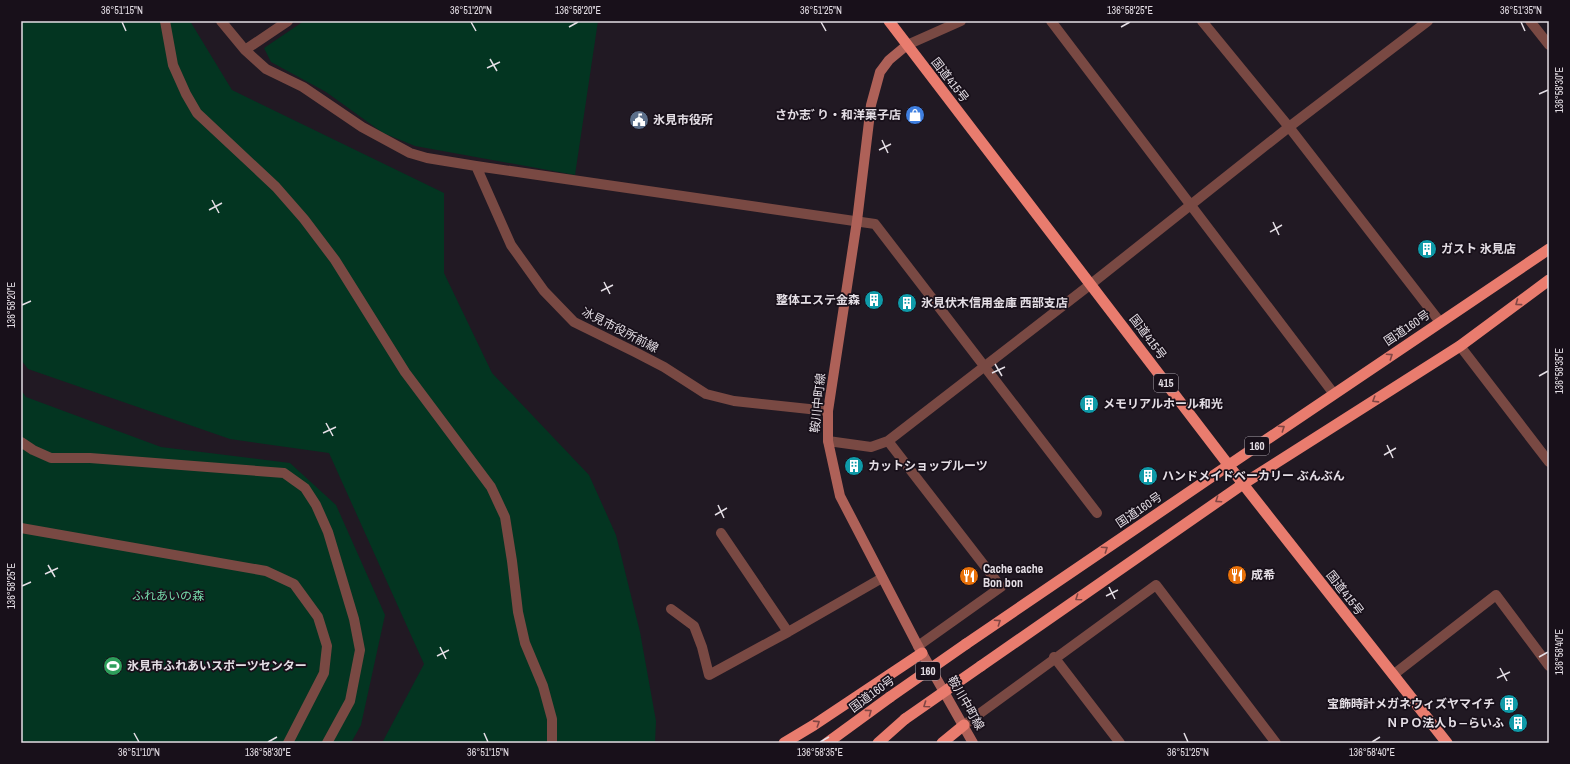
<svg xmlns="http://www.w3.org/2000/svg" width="1570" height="764" viewBox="0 0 1570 764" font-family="'Archivo Narrow','Noto Sans JP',sans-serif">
  <rect width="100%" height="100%" fill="#211923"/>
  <!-- green -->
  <path fill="#033521" d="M21,21H190L232,90L444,193V273L492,373L589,475L616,535L640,632L656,721L655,743H382L424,664L329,453L230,439L28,369L21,360Z
    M304,21H598L575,175L415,146L383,133L326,92L271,62L264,48Z
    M21,390L26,397L161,447L290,463L336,505L385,615L361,725L351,743H21Z"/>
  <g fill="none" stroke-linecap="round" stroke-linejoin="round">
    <!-- minor -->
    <path stroke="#794943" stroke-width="10" d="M221,21L245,50L266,69L303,87L362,127L410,153L427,158L476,166L875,224L1097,513
      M1051,21L1334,394
      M1202,21L1289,127L1440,322
      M1530,21L1549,45
      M907,45L961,21
      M245,50L288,21
      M476,166L511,245L544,291L574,322L635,352L664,367L706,394L734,401L828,411
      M1460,346L1549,462
      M828,441L871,447L888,441L1091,284L1289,127L1428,21
      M888,441L1001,587L918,646
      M21,442L33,450L51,458H90L284,473L305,488L316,505L328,532L354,619L360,650L350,701L327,743
      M21,528L266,571L294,584L318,617L327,646L324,673L288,743
      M721,533L788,632L882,578
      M671,609L694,626L702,647L709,675L788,632
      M1054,657L1120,743
      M1393,675L1496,595L1549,666
      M964,725L1156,585L1276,743"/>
    <!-- tertiary -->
    <path stroke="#794943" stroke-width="10" d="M165,21L173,65L186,94L197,113L276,187L304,219L335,260L405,372L491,487L505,517L512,561L518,612L525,643L543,686L552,719V743"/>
    <!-- secondary -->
    <path stroke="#ae6158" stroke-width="10" d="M907,45L889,60L880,72L871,105L857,221L828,411V441L840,496L918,646L973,743"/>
    <!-- trunk -->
    <path stroke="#e97c6e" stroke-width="11" d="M889,21L1243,484L1447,743
      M966,644L1229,465L1549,249
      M981,666L1243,484L1460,346L1549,280
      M784,743L814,725L922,653
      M827,743L890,697
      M878,743L905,719
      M942,743L964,725"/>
    <!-- trunk-bridge -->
    <path stroke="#e97c6e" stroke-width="11" d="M890,697L966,644
      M905,719L981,666"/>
  </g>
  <!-- one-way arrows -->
  <defs><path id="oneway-chevron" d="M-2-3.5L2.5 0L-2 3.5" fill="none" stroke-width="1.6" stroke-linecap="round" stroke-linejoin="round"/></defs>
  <g stroke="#804644">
    <use href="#oneway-chevron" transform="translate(1518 303) rotate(144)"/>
    <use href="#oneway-chevron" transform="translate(1390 356) rotate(-34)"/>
    <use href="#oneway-chevron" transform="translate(1375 400) rotate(148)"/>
    <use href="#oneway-chevron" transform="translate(1282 428) rotate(-34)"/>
    <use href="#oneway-chevron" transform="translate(1218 500) rotate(146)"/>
    <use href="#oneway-chevron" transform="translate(1105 549) rotate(-34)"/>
    <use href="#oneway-chevron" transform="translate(1078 598) rotate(145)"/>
    <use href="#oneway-chevron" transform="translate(998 622) rotate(-34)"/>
    <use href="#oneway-chevron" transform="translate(926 705) rotate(145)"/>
    <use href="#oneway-chevron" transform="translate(869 712) rotate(-36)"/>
    <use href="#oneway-chevron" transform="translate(817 723) rotate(-33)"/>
  </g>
  <!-- ticks -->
  <path fill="none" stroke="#e4dee5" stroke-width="1.5" d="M122,22L126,31M471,22L476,31M821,22L826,31M1521,22L1525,31M569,27L578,22M1121,27L1130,22M490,59L497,71M487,68L500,62M1539,94L1548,90M882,140L888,153M879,150L891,144M212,200L219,213M209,210L222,203M1273,222L1279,235M1270,232L1282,225M604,282L610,294M601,291L613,285M22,305L31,301M995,364L1002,376M992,373L1005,367M1539,376L1548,371M326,423L333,436M323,433L336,427M1387,445L1393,458M1384,455L1396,448M718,505L724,518M715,515L727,508M48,565L55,577M45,574L58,568M22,586L31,582M1109,587L1115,599M1106,596L1118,590M440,647L446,659M437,656L449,650M1539,657L1548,652M1500,668L1507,681M1497,678L1510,672M134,733L139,742M484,733L488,742M1184,733L1188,742M268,742L277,737M820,742L829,737M1372,742L1380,737"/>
  <!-- icons -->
  <defs>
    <symbol id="shop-disc" viewBox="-11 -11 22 22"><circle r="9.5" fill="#3f7fe0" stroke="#18101a"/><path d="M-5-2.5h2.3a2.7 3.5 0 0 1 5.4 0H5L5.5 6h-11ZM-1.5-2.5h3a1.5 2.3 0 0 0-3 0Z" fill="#fff"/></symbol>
    <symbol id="civic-disc" viewBox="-11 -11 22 22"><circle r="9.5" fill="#5c6f8a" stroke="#18101a"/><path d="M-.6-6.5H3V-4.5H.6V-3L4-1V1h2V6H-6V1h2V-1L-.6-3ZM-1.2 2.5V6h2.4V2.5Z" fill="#fff"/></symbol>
    <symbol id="building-disc" viewBox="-11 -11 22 22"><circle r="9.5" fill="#0f9aa8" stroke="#18101a"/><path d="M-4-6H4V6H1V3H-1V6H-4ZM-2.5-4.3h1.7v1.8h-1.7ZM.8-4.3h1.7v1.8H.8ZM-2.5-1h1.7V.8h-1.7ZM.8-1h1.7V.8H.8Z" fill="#fff"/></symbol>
    <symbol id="restaurant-disc" viewBox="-11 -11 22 22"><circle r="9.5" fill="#e8710a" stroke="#18101a"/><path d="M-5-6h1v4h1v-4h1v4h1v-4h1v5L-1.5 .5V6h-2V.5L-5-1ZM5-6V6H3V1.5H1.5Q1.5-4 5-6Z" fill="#fff"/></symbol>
    <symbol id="stadium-disc" viewBox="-11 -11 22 22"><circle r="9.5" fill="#2e9e5b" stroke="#18101a"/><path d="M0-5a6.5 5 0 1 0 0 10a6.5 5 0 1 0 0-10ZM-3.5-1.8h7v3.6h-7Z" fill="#fff"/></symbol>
  </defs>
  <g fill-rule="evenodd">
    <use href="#shop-disc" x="904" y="104" width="22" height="22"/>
    <use href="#civic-disc" x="628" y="109" width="22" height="22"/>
    <use href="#building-disc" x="1416" y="238" width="22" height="22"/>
    <use href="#building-disc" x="863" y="289" width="22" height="22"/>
    <use href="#building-disc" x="896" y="292" width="22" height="22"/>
    <use href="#building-disc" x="1078" y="393" width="22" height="22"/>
    <use href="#building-disc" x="843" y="455" width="22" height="22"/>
    <use href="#building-disc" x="1137" y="465" width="22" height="22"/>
    <use href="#restaurant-disc" x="1226" y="564" width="22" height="22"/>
    <use href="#restaurant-disc" x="958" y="565" width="22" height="22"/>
    <use href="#stadium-disc" x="102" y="655" width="22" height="22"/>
    <use href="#building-disc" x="1498" y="693" width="22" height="22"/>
    <use href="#building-disc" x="1507" y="712" width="22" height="22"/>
  </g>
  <g text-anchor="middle" stroke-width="3.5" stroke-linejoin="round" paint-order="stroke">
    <!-- shield labels -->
    <g fill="#18101a" stroke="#a7a0a8" stroke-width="1">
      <rect x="1154" y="374" width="24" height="18" rx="3"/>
      <rect x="1245" y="437" width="24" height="18" rx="3"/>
      <rect x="916" y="662" width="24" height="18" rx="3"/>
    </g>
    <g font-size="11" font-weight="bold" fill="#e4dee5">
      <text x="1166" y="387">415</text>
      <text x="1257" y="450">160</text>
      <text x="928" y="675">160</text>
    </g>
    <!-- street labels -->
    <g font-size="12" fill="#e4dee5" stroke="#18101a">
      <text transform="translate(950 80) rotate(52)" y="4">国道415号</text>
      <text transform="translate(1407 328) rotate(-34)" y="4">国道160号</text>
      <text transform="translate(620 330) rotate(27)" y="4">冰見市役所前線</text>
      <text transform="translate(1148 337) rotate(53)" y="4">国道415号</text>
      <text transform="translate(818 403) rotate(-84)" y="4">鞍川中町線</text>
      <text transform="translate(1139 510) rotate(-34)" y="4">国道160号</text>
      <text transform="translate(1345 593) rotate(52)" y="4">国道415号</text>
      <text transform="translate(872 694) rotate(-36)" y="4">国道160号</text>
      <text transform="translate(966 703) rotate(60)" y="4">鞍川中町線</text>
    </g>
    <!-- poi labels -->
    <g font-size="12" font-weight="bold" fill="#e4dee5" stroke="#18101a" text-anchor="start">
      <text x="901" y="119" text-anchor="end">さか志ﾞり・和洋菓子店</text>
      <text x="653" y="124">氷見市役所</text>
      <text x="1441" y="253">ガスト 氷見店</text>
      <text x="860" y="304" text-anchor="end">整体エステ金森</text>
      <text x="921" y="307">氷見伏木信用金庫 西部支店</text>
      <text x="1103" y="408">メモリアルホール和光</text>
      <text x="868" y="470">カットショップルーツ</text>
      <text x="1162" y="480">ハンドメイドベーカリー ぶんぶん</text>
      <text x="983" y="573">Cache cache<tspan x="983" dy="14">Bon bon</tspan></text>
      <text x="1251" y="579">成希</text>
      <text x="127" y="670">氷見市ふれあいスポーツセンター</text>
      <text x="1495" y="708" text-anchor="end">宝飾時計メガネウィズヤマイチ</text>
      <text x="1504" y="727" text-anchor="end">ＮＰＯ法人ｂ―らいふ</text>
    </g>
    <!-- park labels -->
    <g font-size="12" fill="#75daaa" stroke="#18101a">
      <text x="168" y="600">ふれあいの森</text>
    </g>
  </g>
  <!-- border -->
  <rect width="1570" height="764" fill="none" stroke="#18101a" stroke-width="44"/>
  <rect x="22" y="22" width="1526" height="720" fill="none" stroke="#e4dee5" stroke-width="1.5"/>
  <g font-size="10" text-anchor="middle" fill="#e4dee5">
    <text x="122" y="14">36°51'15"N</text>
    <text x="471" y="14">36°51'20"N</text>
    <text x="578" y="14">136°58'20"E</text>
    <text x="821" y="14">36°51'25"N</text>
    <text x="1130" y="14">136°58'25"E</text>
    <text x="1521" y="14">36°51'35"N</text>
    <text transform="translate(1559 90) rotate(-90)" y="4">136°58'30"E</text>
    <text transform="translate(11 305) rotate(-90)" y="4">136°58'20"E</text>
    <text transform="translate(1559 371) rotate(-90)" y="4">136°58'35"E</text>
    <text transform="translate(11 586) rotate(-90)" y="4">136°58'25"E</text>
    <text transform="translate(1559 652) rotate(-90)" y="4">136°58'40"E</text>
    <text x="139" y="756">36°51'10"N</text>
    <text x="268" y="756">136°58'30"E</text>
    <text x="488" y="756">36°51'15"N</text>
    <text x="820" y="756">136°58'35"E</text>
    <text x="1188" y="756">36°51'25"N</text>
    <text x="1372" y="756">136°58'40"E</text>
  </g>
</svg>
